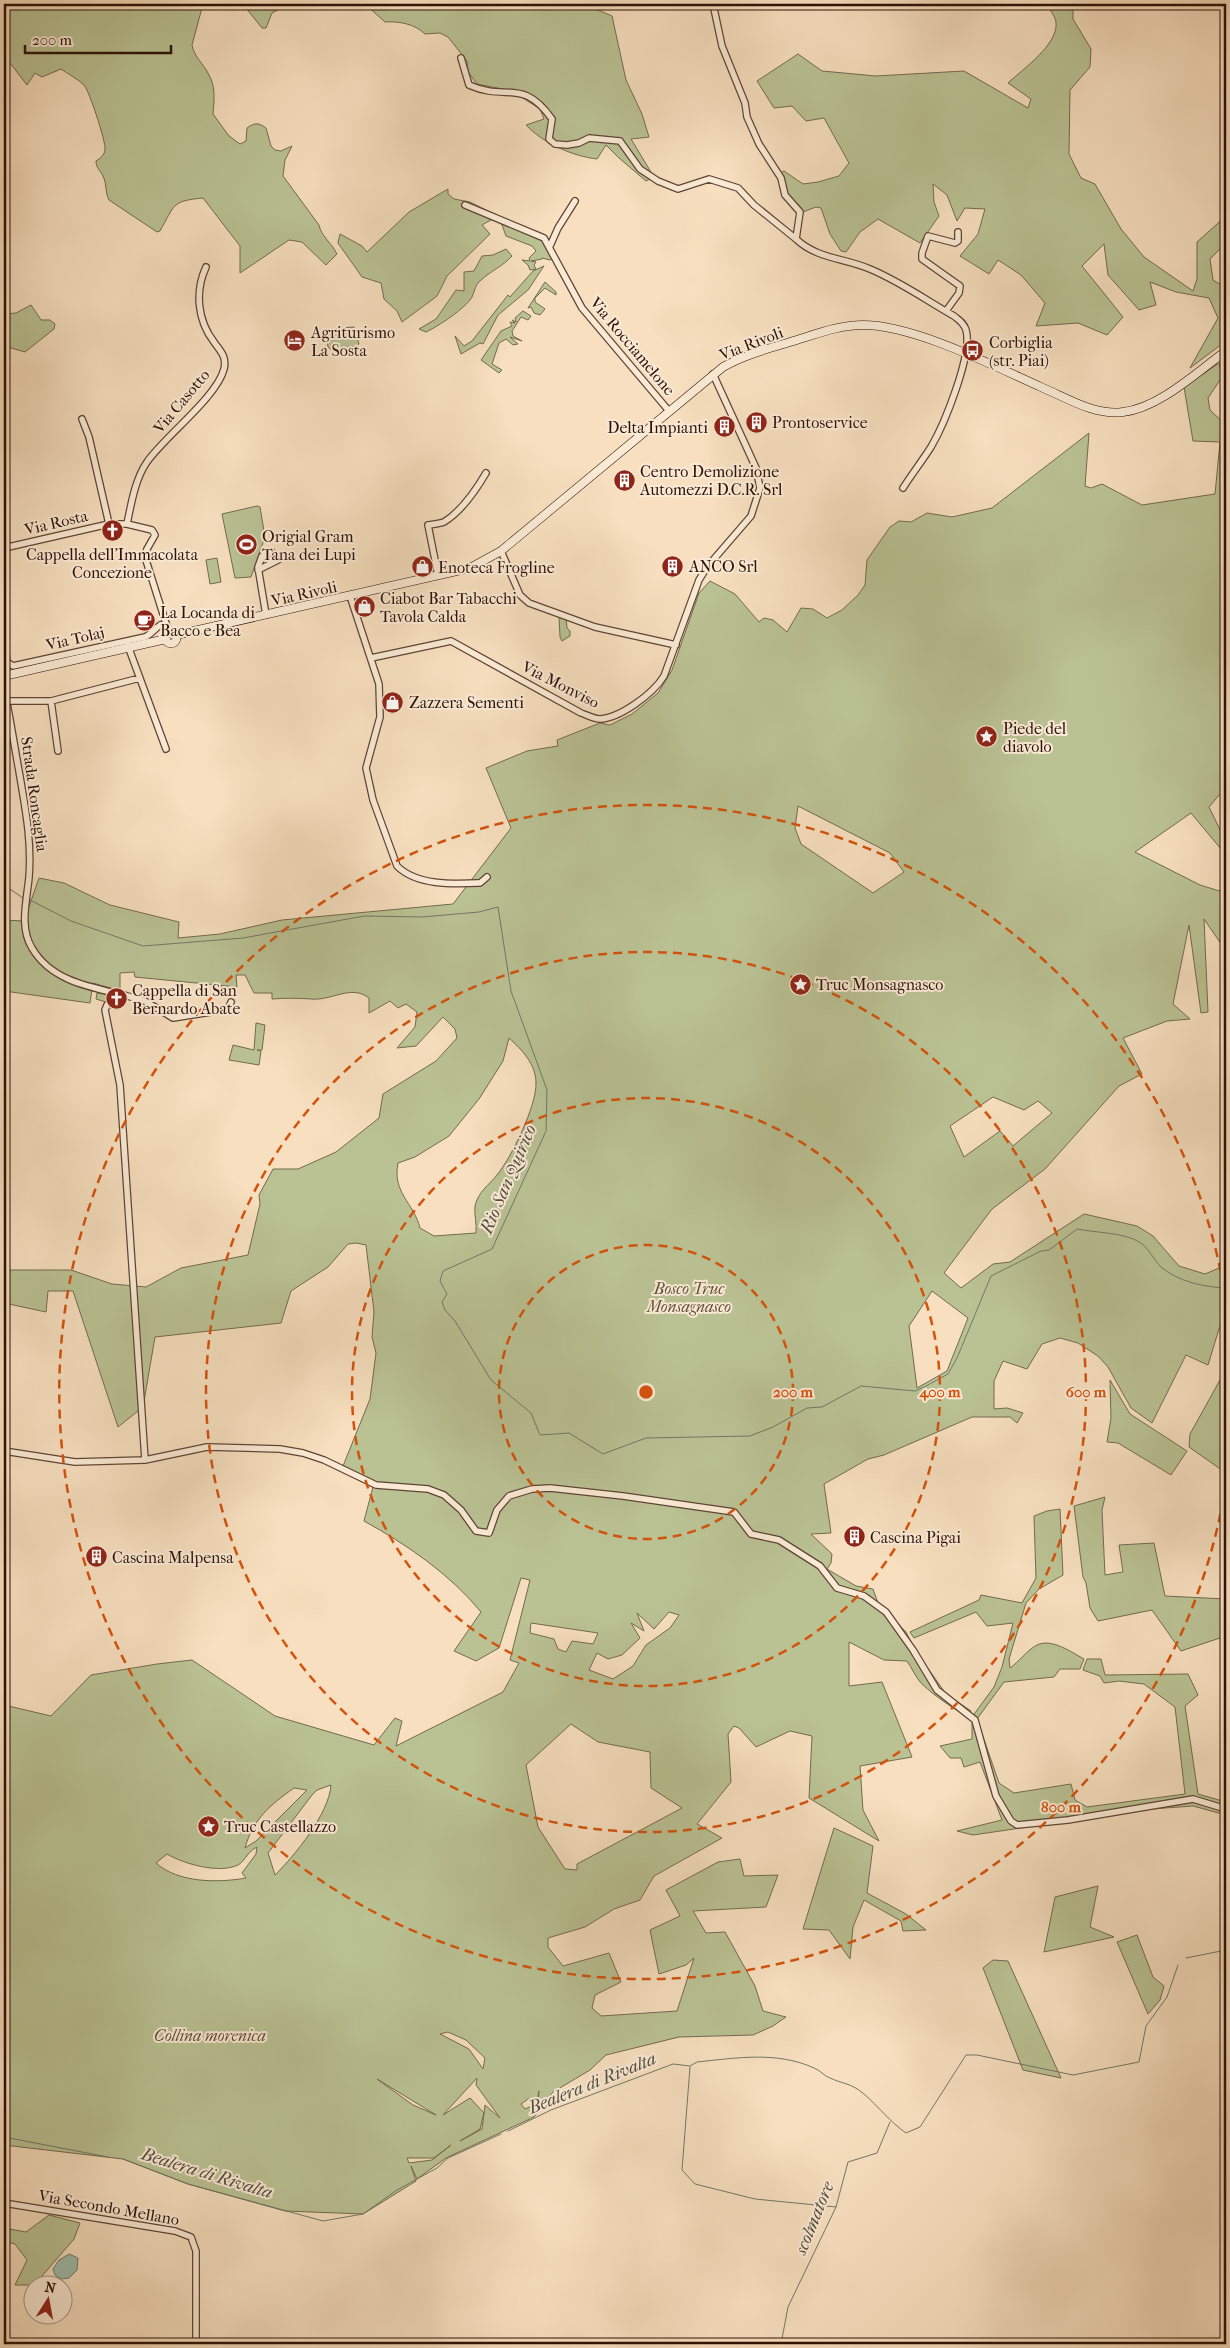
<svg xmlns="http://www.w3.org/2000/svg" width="1230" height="2348" viewBox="0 0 1230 2348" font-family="'IM FELL French Canon',serif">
  <rect width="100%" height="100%" fill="#f7dfbf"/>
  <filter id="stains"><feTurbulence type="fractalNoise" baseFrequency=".004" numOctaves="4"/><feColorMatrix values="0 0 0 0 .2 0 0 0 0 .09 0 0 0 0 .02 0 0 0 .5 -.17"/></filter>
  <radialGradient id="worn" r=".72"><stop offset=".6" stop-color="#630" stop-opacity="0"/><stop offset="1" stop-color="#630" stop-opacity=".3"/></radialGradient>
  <!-- green -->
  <path fill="#bac294" stroke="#736a4e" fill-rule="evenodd" d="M4,4H203L192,45C194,57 204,64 209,75C216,87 214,101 213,114L229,136L240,144L246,141L247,128C255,122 259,123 266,128L271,146L275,150L281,151L292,146L285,160L283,176L319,225C321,236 331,242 337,254L326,265L302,242L289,240L240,273V246L203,198C171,201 175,205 160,231L157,232L109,200C105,192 107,184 103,176C100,170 96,168 96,161C100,158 105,155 105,149C106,142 89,90 84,85C78,79 68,74 61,69L42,77L35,73L27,85L10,63L4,66Z
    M224,4H289L272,13L266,28H262L246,8L231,10Z
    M365,4H486L490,10L499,4H584L612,16L626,80L642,114L649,137L631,139L654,177L646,181L619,158L606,145L597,159C572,156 543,143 526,125L544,119L540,109L512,91L477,84L468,72L467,61L448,37L440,33L425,34C415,24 399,21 385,22Z
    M1049,4H1073V19L1091,49L1090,67L1070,90L1069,154L1081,178L1095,184L1121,229L1144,257L1193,291L1197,279V242L1226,216V243L1210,259L1213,280L1226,288V341L1190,368L1218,318L1209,298L1176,292L1150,282L1156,305L1139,310L1108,275L1104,244L1082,266L1123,317L1107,335L1078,323L1036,326L1045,303L1021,275L998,260L989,274L960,256L978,234L985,209L965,208L957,221L947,195L933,184L934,202L939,216L920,243L878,219L860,232L846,252L841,251L830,234L821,208L816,207L803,212L786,194L780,173L784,171L803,184L818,182L839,176L849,163L824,118L806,121L792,106L774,108L757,81L798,54L822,71L876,76L964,71L1028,108L1031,99L1008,83C1023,69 1059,44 1056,22C1055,15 1049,11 1049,4Z
    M448,189V194L454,199L470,202L498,216L482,225L490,234L447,276L437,296L402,322L397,311L384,299L381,283L362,277L338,243L340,234L362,246L367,252L409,212Z
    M501,222L543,239L552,259L550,260L542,258V259L531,261L536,262L534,265L536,269L530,270L528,265L522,260L530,261L529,258L536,251L532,246L506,236Z
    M506,249L512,256C503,266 491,271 481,280C475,285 475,290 472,297C466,308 437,327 426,332L419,329L436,319L456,290L464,291V272L474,271L482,256L493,255Z
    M544,266L528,290L498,315L483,344L480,343L461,354L455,336L464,346L472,341L508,295L510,297L533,271Z
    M545,282L556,292V295L545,288L535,298V302L545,309L540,315L534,313L531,307L528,308Z
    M31,305L41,320H50L55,324L54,329L25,352L4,346V314L16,313Z
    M523,311L531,316L528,320L521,317L512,331L513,336L522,341L510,337L518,344L513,345L506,339L499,343L492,364L502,370L499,373L481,360L501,331L512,326L510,322L515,323L512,320L516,322L515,318Z
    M354,327L359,344L356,346L332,350L328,347L326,333L339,328Z
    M1219,363L1222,377L1208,398L1210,410L1226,425V787L1209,807L1226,842V855L1191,813L1135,852L1200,885L1226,893V951L1204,919L1208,1012L1201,1013L1189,925L1173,1004L1190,1019L1167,1021L1123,1038L1142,1074L1119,1086L1045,1169L992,1209L944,1273L961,1288L993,1264L1010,1262L1084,1214L1137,1226L1153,1236L1179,1266L1205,1274L1226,1265V1315L1219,1329L1208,1365L1186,1355L1152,1423L1131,1408L1108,1367L1098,1356L1078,1343L1060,1338L1042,1344L1027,1369L1003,1361L994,1381V1409L1007,1408L1023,1413L1017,1423L1010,1417H972L884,1455L868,1459L824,1484L831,1533L811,1534L832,1554L831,1563L827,1569L856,1586L873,1589L878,1603L906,1632L915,1650L946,1694L971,1711L968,1717C951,1707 936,1697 922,1684C916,1678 912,1668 907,1661L884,1660L849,1642V1686L882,1682L912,1757L860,1766L863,1810L879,1841L809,1798L812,1736L790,1731L756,1747L739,1728L734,1726L728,1734L731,1782L697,1824L722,1838L654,1876L640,1900L614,1909L585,1927L548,1938V1947L563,1966L609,1953L621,1982L595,1995L592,2008L601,2016L677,2011L694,1958L686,1965L659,1974L650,1930L680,1916L666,1890L718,1862L740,1859L744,1876L778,1875L766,1907L693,1911L706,1933L725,1932L755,1986L763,2011L786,2017L773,2026L753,2035L679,2037L606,2055L590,2070L553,2092L534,2117L446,2158L417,2179L411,2166L416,2181L363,2214L285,2211L188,2184L123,2159L4,2145V1705L51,1716L91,1675L157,1664L192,1660L275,1716L374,1745L395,1718L402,1721L396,1746L503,1692L519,1663L510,1660L530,1580L521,1578L499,1648L476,1661L454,1651L481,1612C450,1574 406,1544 364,1521L373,1487L341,1471L370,1399L376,1353L372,1337L374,1312L366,1245L356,1243L348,1244L328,1267L291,1291L281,1323L155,1337L143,1407L118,1427L73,1291H48L46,1312L4,1303V1270H71L112,1284L146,1287L181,1268L248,1255L260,1204L259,1195L273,1169H298L336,1152L379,1118L383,1094L436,1061L457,1038L455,1029L443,1017L416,1046L397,1048L415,1027L417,1012L406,1004L398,1008L390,1001L369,1013V998C351,984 332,1001 311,999C298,998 285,998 272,999V993H254L245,975H236L237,987L135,977L134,972L120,973V991L93,983L90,1003L4,991V920L24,921L39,878L64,883L110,905L179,922L178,938L220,934L282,920L453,904L511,828L486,768L527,751L558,746L557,740L600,723L610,725L632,714L658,693L672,670L699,593L710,581L735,594L759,622L764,618L773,620L787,632L801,608L813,609L827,618L842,610L858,595L865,585L867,560L890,527L899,521L911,522L927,513L952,517L992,508L1089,433L1085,486L1091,488L1102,484L1142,505L1215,494L1220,442L1193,441L1184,387ZM798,806L890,853L904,872L873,893L801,844L795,828ZM509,1038C522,1050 536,1064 536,1083C537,1105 511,1158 497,1175C489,1185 478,1192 475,1206C474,1214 477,1225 476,1233L434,1236L420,1228C414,1203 392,1193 398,1163L415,1157L449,1136L479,1099L503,1061ZM993,1097L1024,1110L1038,1101L1052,1113L1013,1146L1000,1131L964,1157L950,1126ZM932,1291L968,1318L947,1371L917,1388L909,1326ZM669,1612L679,1615L670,1628L646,1645L633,1666L613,1679L589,1670L597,1653L608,1659L622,1655L640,1638L631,1623L644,1631L637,1613L654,1629ZM531,1623L598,1633L593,1644L572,1641L566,1652L558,1649L554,1639L530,1633ZM571,1724L598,1742L650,1752L651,1788L682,1808L577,1864V1870L565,1869L538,1827L526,1765ZM331,1785C329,1814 295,1855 275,1875L268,1853L312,1795L317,1790ZM294,1788L307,1790L256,1841L245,1848C253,1819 270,1805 294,1788ZM257,1847L256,1854L242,1873L246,1878C218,1883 178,1883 156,1863L167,1854C184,1864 219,1874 238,1865C245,1861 248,1851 257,1847ZM448,2032L466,2040L485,2058L483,2069L469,2049L440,2034ZM477,2078L476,2085L500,2118L485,2105L482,2129L460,2141L480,2129L484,2113L470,2098L443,2115ZM377,2079L436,2115L413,2105ZM539,2091L538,2103L525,2109L521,2104L528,2099L537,2101ZM451,2145L432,2160L409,2163L407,2158H434Z
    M257,506L260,507L265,537L251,577L235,578L222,514Z
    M217,558L221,582L210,584L206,560Z
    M559,616L566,618L567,628L570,631V636L562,641L560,637Z
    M97,993L110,995L109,1003L96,999Z
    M256,1023L265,1025L262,1050H257L261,1051L259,1065L229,1060L233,1045L254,1050Z
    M1225,1371H1226V1473L1189,1447L1190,1434Z
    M1110,1380L1130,1414L1187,1451L1171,1475L1118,1443L1107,1442L1111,1418Z
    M1105,1497L1102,1510L1105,1575L1123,1572L1119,1545L1154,1543L1165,1596L1226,1599V1636L1181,1651L1152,1610L1098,1621L1090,1608L1086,1583L1083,1577L1074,1506Z
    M1060,1509L1063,1575L1039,1589L1026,1603L1009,1659L1010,1668C1019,1662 1027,1650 1037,1645C1052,1638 1071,1652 1084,1659L1080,1669H1060L1054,1677L1004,1682L977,1719L999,1783L1014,1793L1071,1784L1075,1800L1087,1807L1185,1794L1175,1707L1144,1684L1119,1681L1104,1683L1100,1676L1083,1670L1087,1659H1101L1105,1675L1188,1674L1198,1695L1185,1706L1198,1794L1226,1802V1815L1193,1806L1151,1809L973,1835L957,1831L1002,1820L980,1762L964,1767L961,1758H950L940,1746L972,1739V1717L994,1687L1002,1667L1013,1623L987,1626L976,1612L914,1638L910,1632L979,1600L981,1595L1022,1603L1036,1578L1034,1516L1047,1511Z
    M834,1828L873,1846L867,1893L906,1914L926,1930L903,1931L901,1921L864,1900L853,1927L850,1959L829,1930L803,1929Z
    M1098,1886L1090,1927L1114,1937L1044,1952L1055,1897Z
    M1137,1935L1153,1977L1164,1986L1160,2000L1148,2014L1117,1942Z
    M993,1960L1008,1961L1061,2078L1023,2070L983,1968Z
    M49,2215L80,2223L74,2239L42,2276L40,2285H15L27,2260L15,2244L4,2241V2228L26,2232Z"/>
  <!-- water -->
  <path fill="#9ebdad" stroke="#70786b" d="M69,2254L78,2258L77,2270L69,2278L61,2279L55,2275L53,2269L59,2260Z"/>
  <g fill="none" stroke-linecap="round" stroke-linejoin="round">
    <!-- stream -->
    <path stroke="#70786b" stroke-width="1" d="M4,885L23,898
      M30,900L71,921L143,946L243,938L364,916L422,917L479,912L498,907L511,991L547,1090L546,1131L492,1249L443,1271L440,1281L447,1294L442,1302L445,1310L455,1321L491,1380L531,1413L540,1435L569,1433L603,1454L646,1438L750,1436L773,1427L807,1408L822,1407L861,1386L915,1391L926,1386L948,1374L957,1358L991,1276L1041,1251L1049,1250L1077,1229C1096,1233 1124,1232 1141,1243C1149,1249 1154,1260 1161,1267C1179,1282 1204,1287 1226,1288
      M1186,1958L1226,1950
      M690,2067L682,2170L695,2184L755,2199L836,2207
      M508,2131L551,2110L673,2064L690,2066L697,2062C736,2058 777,2051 814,2068C820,2070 824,2076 830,2078C843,2084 851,2083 864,2094C879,2107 890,2122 906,2133L920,2127L966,2055H977L1073,2075L1139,2062L1146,2026L1167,1997L1178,1965
      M4,2137L108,2157
      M123,2159L188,2184L323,2221L363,2214L397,2190L437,2168L448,2158L501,2134
      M781,2344L788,2307L836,2207L848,2162L877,2153L890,2122"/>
    <defs>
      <path id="street" d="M713,4L722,46L745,103L747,117L759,144L781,178L785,195L800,212L796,239C817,259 845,258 870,269C899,281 926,300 954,316C959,320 964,323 966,330C973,354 944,425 931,447C922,461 912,474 903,488
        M461,58L469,85C507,102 522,77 552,119L549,139L555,144L567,145L579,143L589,138L620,141L640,169L658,181L678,189L709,179L738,188L754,205L796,239
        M465,205L544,238L582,308L669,411
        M550,246L558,228L575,201
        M946,311L959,293L960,286L922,259V253L928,236L955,243L958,241V232
        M82,419L89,437L109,524
        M127,524C131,505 135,479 147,462C164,437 217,397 224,369C227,356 220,351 214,342C197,320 195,291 206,267
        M4,548L109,524H127L152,530L155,535L147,549L145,557L169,633
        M501,551L520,595L529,603L595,627L676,645
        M258,570L278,560
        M438,575L428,525C433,524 439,524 444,522C462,511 476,490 486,473
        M350,596L379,684L380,717L366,768L373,800L397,866C417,886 454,884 480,883L487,877
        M266,615L258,567L262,556L272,552
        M4,641L7,662L13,666L145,637C154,633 157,624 166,623
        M128,646L166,749
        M371,658L451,641L581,713C587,715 594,719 600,719C620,718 653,694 664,676L699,580L707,567L751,516L760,488L756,468L713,374
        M4,689C10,716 14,744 19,771C25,807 32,841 29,877C27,900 19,927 32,948C51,981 90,987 124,995L121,1002L107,1005L105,1010L120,1085L145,1460
        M6,701H51L140,678
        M51,701L58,751
        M124,995L145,1001L173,1018L224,1010L229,1008L231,1002
        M4,1451L75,1462L145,1460L207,1447L280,1449L303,1453L324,1460L376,1485L428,1489L444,1495L461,1510L476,1531L489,1533L497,1510L509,1496L532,1489L550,1488L623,1496L734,1512L751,1534L779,1540L820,1566L837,1588L864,1596L886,1612L913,1650L937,1690L975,1720L996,1796L1011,1821L1017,1825L1068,1820L1193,1799L1226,1809
        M4,2203L175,2231L191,2237L196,2251V2344"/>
      <path id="secondary" d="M165.5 638a5.5 5.5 0 1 1 11 0a5.5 5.5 0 1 1-11 0Z
        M176,635L470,568L501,551L723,367C744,355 767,349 790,342C814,335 838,325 863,325C914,325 994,366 1041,387C1067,398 1095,416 1123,412C1159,408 1197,372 1226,351
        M4,676L166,639"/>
    </defs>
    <!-- street casing -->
    <use href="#street" stroke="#5f4435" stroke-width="8"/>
    <!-- secondary casing -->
    <use href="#secondary" stroke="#2c1107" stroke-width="9"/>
    <!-- street -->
    <use href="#street" stroke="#faead5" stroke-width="5.5"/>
    <!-- secondary -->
    <use href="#secondary" stroke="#faead5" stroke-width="8"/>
  </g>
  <!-- distance rings -->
  <g fill="none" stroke="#d5520c" stroke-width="2.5" stroke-dasharray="9 6">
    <circle cx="646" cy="1392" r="147"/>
    <circle cx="646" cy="1392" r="294"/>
    <circle cx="646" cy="1392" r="440"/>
    <path d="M1226 1484A587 587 0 1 1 1226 1300"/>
  </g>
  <!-- icons -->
  <defs>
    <symbol id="hotel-disc" viewBox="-11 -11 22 22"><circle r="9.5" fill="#8f2418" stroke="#faead5"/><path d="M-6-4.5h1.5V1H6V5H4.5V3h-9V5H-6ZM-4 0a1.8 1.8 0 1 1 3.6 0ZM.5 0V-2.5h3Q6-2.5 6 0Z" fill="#fff"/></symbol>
    <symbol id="bus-disc" viewBox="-11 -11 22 22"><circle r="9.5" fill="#8f2418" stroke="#faead5"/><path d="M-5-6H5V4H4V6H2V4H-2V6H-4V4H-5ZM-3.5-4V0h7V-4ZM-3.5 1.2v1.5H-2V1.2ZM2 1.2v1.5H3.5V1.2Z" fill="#fff"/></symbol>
    <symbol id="building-disc" viewBox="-11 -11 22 22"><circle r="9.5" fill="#8f2418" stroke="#faead5"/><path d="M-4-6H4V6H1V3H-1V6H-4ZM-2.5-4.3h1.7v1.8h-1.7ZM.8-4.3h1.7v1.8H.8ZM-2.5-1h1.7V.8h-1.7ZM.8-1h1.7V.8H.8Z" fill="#fff"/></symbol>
    <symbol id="church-disc" viewBox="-11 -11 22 22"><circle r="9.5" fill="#8f2418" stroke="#faead5"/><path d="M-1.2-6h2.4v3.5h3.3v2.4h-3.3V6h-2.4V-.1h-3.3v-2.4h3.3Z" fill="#fff"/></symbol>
    <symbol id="stadium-disc" viewBox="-11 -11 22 22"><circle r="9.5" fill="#8f2418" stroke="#faead5"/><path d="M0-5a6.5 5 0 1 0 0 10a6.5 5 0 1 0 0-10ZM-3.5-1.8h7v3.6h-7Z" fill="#fff"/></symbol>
    <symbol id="shop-disc" viewBox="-11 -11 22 22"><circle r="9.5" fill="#8f2418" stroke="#faead5"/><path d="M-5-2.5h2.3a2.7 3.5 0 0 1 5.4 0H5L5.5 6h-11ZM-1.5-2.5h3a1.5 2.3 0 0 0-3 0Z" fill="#fff"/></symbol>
    <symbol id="cafe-disc" viewBox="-11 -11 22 22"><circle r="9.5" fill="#8f2418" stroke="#faead5"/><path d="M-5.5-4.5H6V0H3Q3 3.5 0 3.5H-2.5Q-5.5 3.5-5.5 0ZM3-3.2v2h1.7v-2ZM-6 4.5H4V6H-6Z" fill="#fff"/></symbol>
    <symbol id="sight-disc" viewBox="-11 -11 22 22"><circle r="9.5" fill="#8f2418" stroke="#faead5"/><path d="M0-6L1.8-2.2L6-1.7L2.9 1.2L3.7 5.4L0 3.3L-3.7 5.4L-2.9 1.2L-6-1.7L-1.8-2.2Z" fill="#fff"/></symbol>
  </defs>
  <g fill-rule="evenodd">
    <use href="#hotel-disc" x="282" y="328" width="25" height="25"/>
    <use href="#bus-disc" x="960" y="338" width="25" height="25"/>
    <use href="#building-disc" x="744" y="410" width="25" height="25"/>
    <use href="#building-disc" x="712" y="414" width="25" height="25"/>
    <use href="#building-disc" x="612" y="468" width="25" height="25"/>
    <use href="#church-disc" x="100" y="518" width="25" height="25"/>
    <use href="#stadium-disc" x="234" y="532" width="25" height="25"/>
    <use href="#building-disc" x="660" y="554" width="25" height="25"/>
    <use href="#shop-disc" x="410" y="554" width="25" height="25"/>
    <use href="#shop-disc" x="352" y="594" width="25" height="25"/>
    <use href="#cafe-disc" x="132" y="608" width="25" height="25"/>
    <use href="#shop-disc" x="380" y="690" width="25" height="25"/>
    <use href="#sight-disc" x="974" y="724" width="25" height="25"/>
    <use href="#sight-disc" x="788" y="972" width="25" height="25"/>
    <use href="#church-disc" x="104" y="986" width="25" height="25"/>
    <use href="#building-disc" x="842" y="1524" width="25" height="25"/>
    <use href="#building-disc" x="84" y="1544" width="25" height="25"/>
    <use href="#sight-disc" x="196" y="1814" width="25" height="25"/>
  </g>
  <g text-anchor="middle" stroke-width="4" stroke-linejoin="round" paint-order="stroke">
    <!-- poi labels -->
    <g font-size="16" fill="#2c1107" stroke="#faead5" text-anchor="start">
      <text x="311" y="338">Agriturismo<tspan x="311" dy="18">La Sosta</tspan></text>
      <text x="989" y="348">Corbiglia<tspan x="989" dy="18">(str. Piai)</tspan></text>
      <text x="772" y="428">Prontoservice</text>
      <text x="708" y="433" text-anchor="end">Delta Impianti</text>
      <text x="640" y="477">Centro Demolizione<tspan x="640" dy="18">Automezzi D.C.R. Srl</tspan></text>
      <text x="262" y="542">Origial Gram<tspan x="262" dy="18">Tana dei Lupi</tspan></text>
      <text x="112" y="560" text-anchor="middle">Cappella dell'Immacolata<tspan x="112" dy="18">Concezione</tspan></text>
      <text x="689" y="572">ANCO Srl</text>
      <text x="438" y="573">Enoteca Frogline</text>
      <text x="380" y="604">Ciabot Bar Tabacchi<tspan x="380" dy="18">Tavola Calda</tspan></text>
      <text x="160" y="618">La Locanda di<tspan x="160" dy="18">Bacco e Bea</tspan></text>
      <text x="409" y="708">Zazzera Sementi</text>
      <text x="1003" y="734">Piede del<tspan x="1003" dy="18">diavolo</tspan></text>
      <text x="816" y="990">Truc Monsagnasco</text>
      <text x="132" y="996">Cappella di San<tspan x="132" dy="18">Bernardo Abate</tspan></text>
      <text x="870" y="1543">Cascina Pigai</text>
      <text x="112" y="1563">Cascina Malpensa</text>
      <text x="224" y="1832">Truc Castellazzo</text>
    </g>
    <!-- street labels -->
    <g font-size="16" fill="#2c1107" stroke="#faead5">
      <text transform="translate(751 343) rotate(-21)" y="6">Via Rivoli</text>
      <text transform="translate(633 346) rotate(50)" y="6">Via Rocciamelone</text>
      <text transform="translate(181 401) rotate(-50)" y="6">Via Casotto</text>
      <text transform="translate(56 522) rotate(-13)" y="6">Via Rosta</text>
      <text transform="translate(304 593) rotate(-13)" y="6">Via Rivoli</text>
      <text transform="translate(75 638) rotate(-13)" y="6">Via Tolaj</text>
      <text transform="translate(561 684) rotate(27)" y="6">Via Monviso</text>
      <text transform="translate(35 794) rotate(82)" y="6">Strada Roncaglia</text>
      <text transform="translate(109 2207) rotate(10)" y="6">Via Secondo Mellano</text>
    </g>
    <!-- park labels -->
    <g font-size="16" font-style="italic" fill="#5e4f38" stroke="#faead5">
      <text x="689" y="1294">Bosco Truc<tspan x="689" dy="18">Monsagnasco</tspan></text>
      <text x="210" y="2041">Collina morenica</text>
    </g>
    <!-- water labels -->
    <g font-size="18" font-style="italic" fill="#544d41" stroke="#faead5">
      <text transform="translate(508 1179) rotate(-67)" y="6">Rio San Quirico</text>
      <text transform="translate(592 2083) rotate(-22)" y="6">Bealera di Rivalta</text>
      <text transform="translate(207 2173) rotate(17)" y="6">Bealera di Rivalta</text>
      <text transform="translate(814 2218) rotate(-68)" y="6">scolmatore</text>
    </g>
  </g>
  <circle cx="646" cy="1392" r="8" fill="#d5520c" stroke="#faead5" stroke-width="2.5"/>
  <g font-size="15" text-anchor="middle" font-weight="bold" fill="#d5520c" stroke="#faead5" stroke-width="4" stroke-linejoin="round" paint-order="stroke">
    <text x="793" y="1397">200 m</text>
    <text x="940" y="1397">400 m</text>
    <text x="1086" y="1397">600 m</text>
    <text x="1061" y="1812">800 m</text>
  </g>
  <!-- margin -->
  <rect width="1230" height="2348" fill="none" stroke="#f7dfbf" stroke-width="20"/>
  <rect x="5" y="5" width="1220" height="2338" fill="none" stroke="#2c1107" stroke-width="2.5"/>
  <rect x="10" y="10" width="1210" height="2328" fill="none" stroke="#2c1107"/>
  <!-- north arrow -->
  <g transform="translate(48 2300) rotate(11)"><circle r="24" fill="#faead5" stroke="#a89383"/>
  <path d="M0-4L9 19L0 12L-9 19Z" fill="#8f2418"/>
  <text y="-8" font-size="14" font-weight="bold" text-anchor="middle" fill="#2c1107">N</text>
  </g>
  <!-- scale -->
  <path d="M25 45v8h146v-8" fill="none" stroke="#2c1107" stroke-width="2.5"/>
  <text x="32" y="45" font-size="15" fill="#2c1107" stroke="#faead5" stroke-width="4" paint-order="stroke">200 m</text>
  <rect width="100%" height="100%" filter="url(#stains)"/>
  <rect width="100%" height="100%" fill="url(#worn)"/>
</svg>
